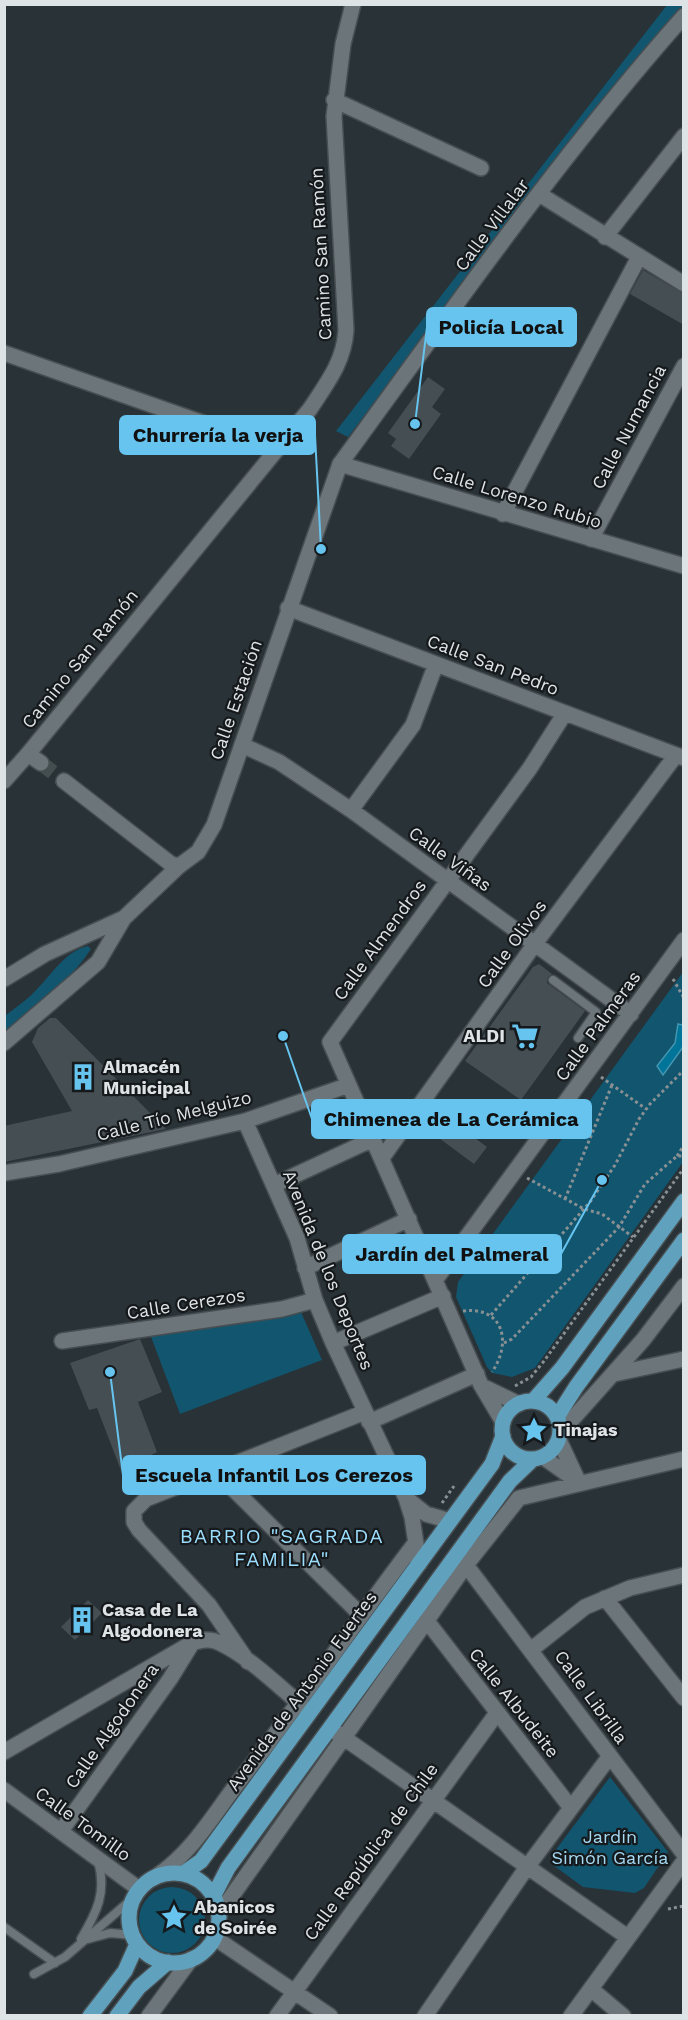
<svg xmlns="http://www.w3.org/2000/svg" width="688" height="2020" viewBox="0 0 688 2020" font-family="'Work Sans',sans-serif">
  <rect width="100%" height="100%" fill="#293236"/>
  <!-- green -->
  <path fill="#12556f" d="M667,5L683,6L616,84L348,437L336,431Z
    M88,946L91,949C71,980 32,1010 5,1034V1016C12,1010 21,1004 28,998C48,981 63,951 88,946Z
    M683,972V1162L535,1368L512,1377L492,1373L487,1367L456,1297L458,1282Z
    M301,1312L322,1360L180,1414L150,1334Z
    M610,1777L668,1852L644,1888L635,1893L583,1887L553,1865L560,1855L555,1851Z
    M139 1920a33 33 0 1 1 66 0a33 33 0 1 1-66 0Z"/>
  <!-- water -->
  <path fill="#007499" stroke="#4395b0" stroke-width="1.5" d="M678,1024L683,1025V1047L663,1075L657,1066L675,1043Z"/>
  <!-- building -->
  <path fill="#454e53" d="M643,270L684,294V325L630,294Z
    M428,377L445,389L432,407L441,414L409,459L391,446L396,439L388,433Z
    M539,964L552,974L548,977L547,983L585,1011L521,1100L465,1061L533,967Z
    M50,1018H56L166,1129L4,1162V1126L72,1111L32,1042L38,1028Z
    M432,1106L487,1147L474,1164L420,1124Z
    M140,1339L162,1392L138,1402L157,1452L151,1455L158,1474L127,1486L97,1408L89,1410L70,1363Z
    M88,1600L102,1613L75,1640L61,1627Z"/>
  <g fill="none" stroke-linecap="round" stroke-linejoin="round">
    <!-- secondary-tunnel -->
    <path stroke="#444d50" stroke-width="15" stroke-dasharray="15 8" stroke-linecap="butt" d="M41,763L64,781"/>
    <defs>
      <path id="service" d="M553,980L596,1012L578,1038
        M4,1927L55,1963
        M81,1939C97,1912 107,1892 98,1861
        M88,1939L110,1933L132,1935
        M34,1974L65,1957L132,1899"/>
      <path id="minor" d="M334,100L481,168
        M539,194L684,284
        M605,237L684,136
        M4,353L277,449
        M340,464C451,312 559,157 684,16
        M503,514L639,257
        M591,539L684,366
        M288,608L684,758
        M242,745L279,762L351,810L631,1014
        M28,754L310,409C327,383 344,362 346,330L334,116L343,44L353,4
        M351,810L413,725L436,664
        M4,979L45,954L124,918L179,866
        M4,1043L98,962L124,918
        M245,1121L297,1238L315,1300L333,1343L406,1498L412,1517L419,1564
        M382,1158L534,945L676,755
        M4,1173L59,1164L245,1121L349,1085
        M274,1185L373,1139
        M305,1268L409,1219
        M436,1279L684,940
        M62,1341L282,1309L315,1300
        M333,1343L443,1296
        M614,1374L684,1359
        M486,1388L519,1404
        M369,1422L477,1374
        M503,1422L481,1385L330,1042L530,768L565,713
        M560,1433L643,1340L684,1286
        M559,1440L579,1483
        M543,1457L574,1479
        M215,1471L361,1615
        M406,1498L426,1514L450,1521
        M466,1565L684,1854
        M605,1598L684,1698
        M427,1621L571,1808
        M532,1649L585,1607L630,1588L684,1575
        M248,1662L209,1605L139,1530L134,1522V1511L146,1499L365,1412
        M337,1733L626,1936
        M4,1752L192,1643C202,1640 210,1638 220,1643C251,1658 279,1687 306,1709
        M4,1790L139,1889
        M61,1831L170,1679L191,1645
        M157,1876C192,1852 212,1817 237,1784C299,1705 355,1622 416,1542
        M219,1910L229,1900L466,1565L519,1498L684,1459
        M215,1938L330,2016
        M591,1989L623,2016
        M149,2016L191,1959
        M277,2016L497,1713
        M425,2016L527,1867L610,1756
        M571,2016L684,1861"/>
      <path id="secondary" d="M4,781L28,754L41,763
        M64,781L171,864L179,866L198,852L214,825L340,464L684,566"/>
      <path id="primary" d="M533,1401L562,1368L684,1201
        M502 1430a29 29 0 1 1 58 0a29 29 0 1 1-58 0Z
        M557,1417L576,1387L684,1240
        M129 1918a45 45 0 1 1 90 0a45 45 0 1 1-90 0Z
        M184,1873L201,1861L492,1464L503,1436
        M214,1895L228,1868L510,1481L533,1459
        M90,2016L125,1971L137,1944
        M117,2016L139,1987L168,1962"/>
    </defs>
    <!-- service casing -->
    <use href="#service" stroke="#474e51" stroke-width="11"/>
    <!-- minor casing -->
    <use href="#minor" stroke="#474e51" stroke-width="18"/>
    <!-- secondary casing -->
    <use href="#secondary" stroke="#474e51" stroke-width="18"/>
    <!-- primary casing -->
    <use href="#primary" stroke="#474e51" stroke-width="18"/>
    <!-- path -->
    <path stroke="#899093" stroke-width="3" stroke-dasharray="3 3" stroke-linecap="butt" d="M673,979L684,998
      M601,1077L646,1109
      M677,1156L684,1145
      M527,1178L584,1209L602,1214L633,1237
      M565,1199L612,1085
      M463,1311C504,1306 512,1343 492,1372
      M491,1315L590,1202L615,1165L639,1119L650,1104L684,1070
      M504,1343L512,1339L619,1227L645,1184L677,1156H684
      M515,1386L531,1377L544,1361L684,1168
      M442,1503L454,1486
      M668,1909L684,1906"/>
    <!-- service -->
    <use href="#service" stroke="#6c757a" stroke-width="8"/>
    <!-- minor -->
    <use href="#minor" stroke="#6c757a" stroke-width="15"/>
    <!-- secondary -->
    <use href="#secondary" stroke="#6c757a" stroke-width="15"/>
    <!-- primary -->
    <use href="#primary" stroke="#60a1be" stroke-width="15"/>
  </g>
  <!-- icons -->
  <defs>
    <symbol id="supermarket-bare" viewBox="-9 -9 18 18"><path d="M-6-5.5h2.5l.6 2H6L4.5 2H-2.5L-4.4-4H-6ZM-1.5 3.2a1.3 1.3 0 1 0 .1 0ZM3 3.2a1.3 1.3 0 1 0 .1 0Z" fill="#66c4ef" stroke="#15191b" stroke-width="2.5" paint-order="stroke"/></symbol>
    <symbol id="building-bare" viewBox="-9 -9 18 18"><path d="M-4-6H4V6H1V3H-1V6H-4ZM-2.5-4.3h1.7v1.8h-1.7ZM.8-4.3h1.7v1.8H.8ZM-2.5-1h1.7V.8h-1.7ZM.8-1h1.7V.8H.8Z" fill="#66c4ef" stroke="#15191b" stroke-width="2.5" paint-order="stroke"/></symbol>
    <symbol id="sight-bare" viewBox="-9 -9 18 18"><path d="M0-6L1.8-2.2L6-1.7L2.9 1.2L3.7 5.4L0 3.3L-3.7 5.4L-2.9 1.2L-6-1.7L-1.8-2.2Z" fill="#66c4ef" stroke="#15191b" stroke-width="2.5" paint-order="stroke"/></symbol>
  </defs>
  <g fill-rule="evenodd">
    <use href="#supermarket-bare" x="506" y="1017" width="38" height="38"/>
    <use href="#building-bare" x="64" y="1058" width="38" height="38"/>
    <use href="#sight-bare" x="515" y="1411" width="38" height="38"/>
    <use href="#building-bare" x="63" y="1601" width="38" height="38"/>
    <use href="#sight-bare" x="155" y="1898" width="38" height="38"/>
  </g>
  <g text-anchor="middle" stroke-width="4.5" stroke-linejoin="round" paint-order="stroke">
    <!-- street labels -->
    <g font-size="18" fill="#dee3e6" stroke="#15191b">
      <text transform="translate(492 225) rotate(-53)" y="6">Calle Villalar</text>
      <text transform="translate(321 254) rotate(-93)" y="6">Camino San Ramón</text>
      <text transform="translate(629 427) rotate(-62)" y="6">Calle Numancia</text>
      <text transform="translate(517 497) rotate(17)" y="6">Calle Lorenzo Rubio</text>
      <text transform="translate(80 659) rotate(-51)" y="6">Camino San Ramón</text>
      <text transform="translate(493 665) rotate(21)" y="6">Calle San Pedro</text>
      <text transform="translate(236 700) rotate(-71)" y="6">Calle Estación</text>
      <text transform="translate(450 859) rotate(36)" y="6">Calle Viñas</text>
      <text transform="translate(380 940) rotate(-54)" y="6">Calle Almendros</text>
      <text transform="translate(512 944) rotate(-54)" y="6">Calle Olivos</text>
      <text transform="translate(598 1026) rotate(-54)" y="6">Calle Palmeras</text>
      <text transform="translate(174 1116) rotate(-14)" y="6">Calle Tío Melguizo</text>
      <text transform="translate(328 1270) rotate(68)" y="6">Avenida de los Deportes</text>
      <text transform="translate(186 1304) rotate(-9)" y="6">Calle Cerezos</text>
      <text transform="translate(302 1691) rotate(-54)" y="6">Avenida de Antonio Fuertes</text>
      <text transform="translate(591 1697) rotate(54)" y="6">Calle Librilla</text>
      <text transform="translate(514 1703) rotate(52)" y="6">Calle Albudeite</text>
      <text transform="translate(112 1726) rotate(-55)" y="6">Calle Algodonera</text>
      <text transform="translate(83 1824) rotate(36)" y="6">Calle Tomillo</text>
      <text transform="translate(371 1852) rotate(-54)" y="6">Calle República de Chile</text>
    </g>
    <!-- poi labels -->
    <g font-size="18" font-weight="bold" fill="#dee3e6" stroke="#15191b" text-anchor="start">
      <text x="505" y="1042" text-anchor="end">ALDI</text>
      <text x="103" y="1073">Almacén<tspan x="103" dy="21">Municipal</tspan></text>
      <text x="554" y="1436">Tinajas</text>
      <text x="102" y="1616">Casa de La<tspan x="102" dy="21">Algodonera</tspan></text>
      <text x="194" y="1913">Abanicos<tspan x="194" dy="21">de Soirée</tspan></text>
    </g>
    <!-- park labels -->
    <g font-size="18" fill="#a5d9f2" stroke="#15191b">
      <text x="610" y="1843">Jardín<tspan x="610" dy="21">Simón García</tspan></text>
    </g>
    <!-- neighbourhood labels -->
    <g font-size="20" letter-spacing="1.5" fill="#9cdefe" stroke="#15191b">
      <text x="282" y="1543">BARRIO "SAGRADA<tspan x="282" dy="23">FAMILIA"</tspan></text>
    </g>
  </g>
  <!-- callouts -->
  <path fill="none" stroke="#66c4ef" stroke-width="2" d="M415 424L427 327M321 549L315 435M283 1036L312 1119M602 1180L561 1254M110 1372L123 1475"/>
  <g fill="#66c4ef" stroke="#15191b" stroke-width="2">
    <circle cx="415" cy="424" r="6"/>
    <circle cx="321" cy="549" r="6"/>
    <circle cx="283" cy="1036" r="6"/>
    <circle cx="602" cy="1180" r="6"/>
    <circle cx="110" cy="1372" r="6"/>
  </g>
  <g fill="#66c4ef" stroke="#66c4ef" stroke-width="2">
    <rect x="427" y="308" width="149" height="38" rx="6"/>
    <rect x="120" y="416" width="195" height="38" rx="6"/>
    <rect x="312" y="1100" width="279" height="38" rx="6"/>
    <rect x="343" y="1235" width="218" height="38" rx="6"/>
    <rect x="123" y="1456" width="302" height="38" rx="6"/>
  </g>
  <g font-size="20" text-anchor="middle" font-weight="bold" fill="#111">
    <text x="501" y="334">Policía Local</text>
    <text x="218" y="442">Churrería la verja</text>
    <text x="451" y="1126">Chimenea de La Cerámica</text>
    <text x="452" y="1261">Jardín del Palmeral</text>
    <text x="274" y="1482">Escuela Infantil Los Cerezos</text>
  </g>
  <!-- border -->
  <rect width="688" height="2020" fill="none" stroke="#dee3e6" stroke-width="12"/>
</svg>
